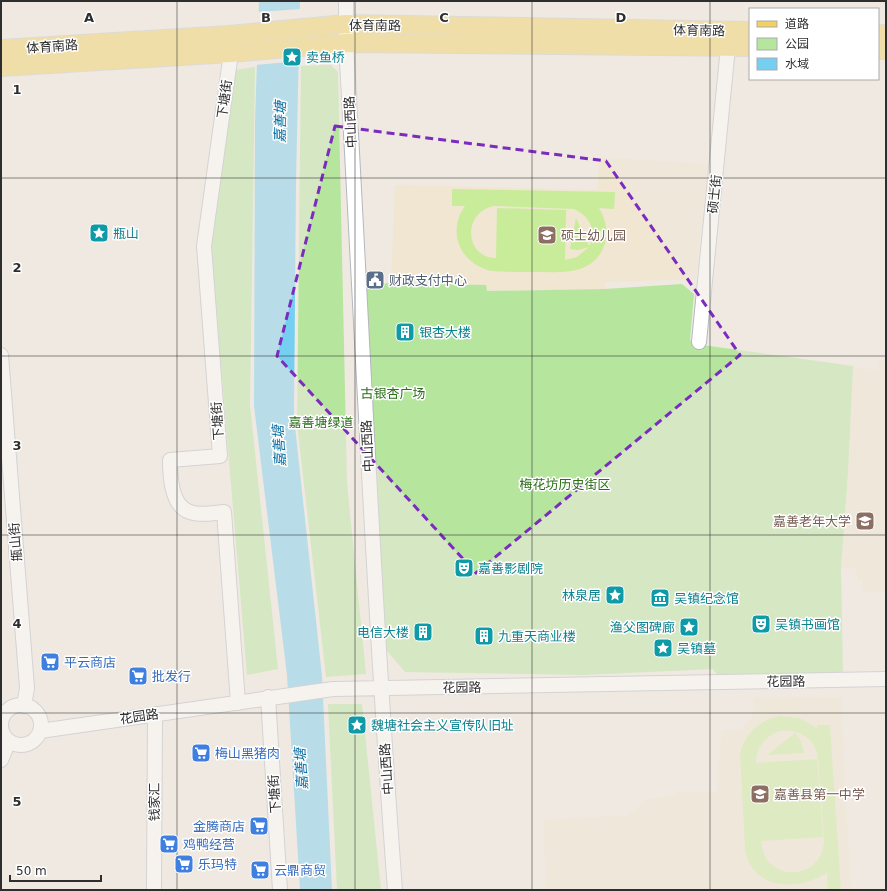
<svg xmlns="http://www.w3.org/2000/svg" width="887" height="891" viewBox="0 0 887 891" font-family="'DejaVu Sans','Noto Sans SC',sans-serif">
  <rect width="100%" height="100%" fill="#efe9e1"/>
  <!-- education -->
  <path fill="#f0e6d1" d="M599,157L708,164L696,279L605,282V289L486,291V285L391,283L395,185L598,190Z
    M879,361H886V592H863V580L857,581L856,569L841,568L848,473L853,366L877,370Z
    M841,697L851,890H546L543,820L627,815L648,799L674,795L676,792H717L721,731L743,729L744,725L753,715V698Z"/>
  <!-- green -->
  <path fill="#b6e59e" d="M331,65L338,72L347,483L366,674L326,677L297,423L301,66Z
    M255,67L250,405L278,669L247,675L211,245L235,70Z
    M391,283L486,285L487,291L605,289L682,284L694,294L690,340L695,344L853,366L848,473L841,568L843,674L797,676L717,675L713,669L585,675L405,672L382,645L362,285Z
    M328,704H362L381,890H337Z"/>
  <!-- pitch -->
  <path fill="#c9ec9a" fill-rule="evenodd" d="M452,189L615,192L614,209L599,208C606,220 609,233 604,246C592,276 561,272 535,272C520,272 506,272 492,271C461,265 446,232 465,206H452ZM495,206L574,209C589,215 598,232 589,246L576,218L570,249L578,250L589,247L577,257L565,260L566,210L497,208L496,258C464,258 462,211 495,206Z
    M780,716L799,718L817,728V725H830L841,890H828L827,873C798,891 753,891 745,850L740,754C745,733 759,720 780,716ZM780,731C798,728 816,739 818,758L824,841C822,882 764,883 761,841L823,837L817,759L756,763C756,748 765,736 780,731Z
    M795,733L801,741L804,753L767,755Z"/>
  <!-- water -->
  <path fill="#75cff0" d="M259,1H300L296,181L294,417L322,676L332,890H300L287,675L254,406L255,121Z"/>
  <!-- pier -->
  <path fill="#efe9e1" d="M302,9L300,61L255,65L257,12Z"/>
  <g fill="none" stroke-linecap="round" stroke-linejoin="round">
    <defs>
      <path id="minor" d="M346,1V43C362,325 374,608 395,890
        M231,53L204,246L220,456L170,460C170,474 171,500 184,509C195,517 212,513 224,512L238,703
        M699,342L728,47
        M1,355L27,688L24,706
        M268,697L280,890
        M1 725a20 20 0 1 1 40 0a20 20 0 1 1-40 0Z
        M40,731L333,689L886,679
        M1,760L9,741
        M154,890L155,714"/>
      <path id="major" d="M878,34H886
        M1,49L229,35L346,24L750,31
        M878,50H886
        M1,67L231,53L346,43L750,47"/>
    </defs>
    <!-- minor casing -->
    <use href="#minor" stroke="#b4b7c1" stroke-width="16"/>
    <!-- major casing -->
    <use href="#major" stroke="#c9c9c9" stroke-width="20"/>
    <!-- minor -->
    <use href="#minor" stroke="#fff" stroke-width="14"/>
    <!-- major -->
    <use href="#major" stroke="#f2d163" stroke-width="18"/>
  </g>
  <!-- marked area -->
  <path d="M0 0H887V891H0ZM335,126L606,161L740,355L476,573L277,356Z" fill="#efe9e1" fill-opacity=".55" fill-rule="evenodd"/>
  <path fill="none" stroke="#7b2cbf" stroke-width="3" stroke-dasharray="8 5" stroke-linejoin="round" d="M335,126L606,161L740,355L476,573L277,356Z"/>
  <!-- grid -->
  <path fill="none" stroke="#2e2e2e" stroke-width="1" stroke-opacity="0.55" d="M177,1V890M355,1V890M532,1V890M710,1V890M1,178H886M1,356H886M1,535H886M1,713H886"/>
  <!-- icons -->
  <defs>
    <symbol id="sight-square" viewBox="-11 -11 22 22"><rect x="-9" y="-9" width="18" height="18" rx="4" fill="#0f9aa8" stroke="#fff"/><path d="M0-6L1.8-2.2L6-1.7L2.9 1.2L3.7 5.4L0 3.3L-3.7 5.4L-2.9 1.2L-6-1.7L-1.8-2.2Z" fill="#fff"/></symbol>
    <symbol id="school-square" viewBox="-11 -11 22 22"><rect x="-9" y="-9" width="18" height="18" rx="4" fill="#8d6e63" stroke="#fff"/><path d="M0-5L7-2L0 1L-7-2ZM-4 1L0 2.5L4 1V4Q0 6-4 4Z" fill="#fff"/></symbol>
    <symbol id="civic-square" viewBox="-11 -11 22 22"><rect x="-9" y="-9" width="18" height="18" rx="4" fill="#5c6f8a" stroke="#fff"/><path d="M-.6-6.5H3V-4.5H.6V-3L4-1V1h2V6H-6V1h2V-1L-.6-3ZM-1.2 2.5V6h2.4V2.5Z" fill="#fff"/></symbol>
    <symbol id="building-square" viewBox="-11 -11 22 22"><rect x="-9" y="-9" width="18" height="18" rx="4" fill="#0f9aa8" stroke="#fff"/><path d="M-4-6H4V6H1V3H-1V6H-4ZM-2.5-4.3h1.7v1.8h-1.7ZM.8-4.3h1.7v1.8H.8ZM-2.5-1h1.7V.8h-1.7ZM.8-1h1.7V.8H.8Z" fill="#fff"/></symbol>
    <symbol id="university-square" viewBox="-11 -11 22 22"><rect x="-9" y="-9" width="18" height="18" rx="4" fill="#8d6e63" stroke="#fff"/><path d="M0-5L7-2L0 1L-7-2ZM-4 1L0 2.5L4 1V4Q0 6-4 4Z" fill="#fff"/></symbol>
    <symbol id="theatre-square" viewBox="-11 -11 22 22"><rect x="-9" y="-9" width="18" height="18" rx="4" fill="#0f9aa8" stroke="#fff"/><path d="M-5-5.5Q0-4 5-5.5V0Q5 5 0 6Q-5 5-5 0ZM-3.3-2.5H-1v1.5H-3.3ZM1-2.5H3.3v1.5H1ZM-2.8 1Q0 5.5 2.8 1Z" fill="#fff"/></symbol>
    <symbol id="museum-square" viewBox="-11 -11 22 22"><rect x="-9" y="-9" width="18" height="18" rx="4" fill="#0f9aa8" stroke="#fff"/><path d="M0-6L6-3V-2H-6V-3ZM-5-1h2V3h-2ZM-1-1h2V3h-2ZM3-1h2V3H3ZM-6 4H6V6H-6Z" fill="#fff"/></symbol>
    <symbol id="supermarket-square" viewBox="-11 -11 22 22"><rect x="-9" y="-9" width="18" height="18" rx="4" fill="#3f7fe0" stroke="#fff"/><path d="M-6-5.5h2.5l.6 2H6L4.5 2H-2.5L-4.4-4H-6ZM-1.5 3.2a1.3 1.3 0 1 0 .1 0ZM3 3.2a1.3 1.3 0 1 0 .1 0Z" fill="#fff"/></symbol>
  </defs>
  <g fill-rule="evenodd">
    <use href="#sight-square" x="281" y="46" width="22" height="22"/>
    <use href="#sight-square" x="88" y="222" width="22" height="22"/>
    <use href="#school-square" x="536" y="224" width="22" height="22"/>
    <use href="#civic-square" x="364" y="269" width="22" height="22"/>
    <use href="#building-square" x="394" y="321" width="22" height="22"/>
    <use href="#university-square" x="854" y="510" width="22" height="22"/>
    <use href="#theatre-square" x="453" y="557" width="22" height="22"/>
    <use href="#sight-square" x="604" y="584" width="22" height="22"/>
    <use href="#museum-square" x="649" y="587" width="22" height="22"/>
    <use href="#theatre-square" x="750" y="613" width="22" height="22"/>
    <use href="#sight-square" x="678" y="616" width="22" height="22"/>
    <use href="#building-square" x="412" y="621" width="22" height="22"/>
    <use href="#building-square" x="473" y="625" width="22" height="22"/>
    <use href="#sight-square" x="652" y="637" width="22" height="22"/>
    <use href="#supermarket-square" x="39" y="651" width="22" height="22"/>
    <use href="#supermarket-square" x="127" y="665" width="22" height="22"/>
    <use href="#sight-square" x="346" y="714" width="22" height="22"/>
    <use href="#supermarket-square" x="190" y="742" width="22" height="22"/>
    <use href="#school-square" x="749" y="783" width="22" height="22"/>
    <use href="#supermarket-square" x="248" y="815" width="22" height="22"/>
    <use href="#supermarket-square" x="158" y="833" width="22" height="22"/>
    <use href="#supermarket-square" x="173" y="853" width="22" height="22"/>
    <use href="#supermarket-square" x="249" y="859" width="22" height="22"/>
  </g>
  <g text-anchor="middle" stroke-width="3" stroke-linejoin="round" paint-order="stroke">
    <!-- street labels -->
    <g font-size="13" fill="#2e2e2e" stroke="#fff">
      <text x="375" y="30">体育南路</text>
      <text transform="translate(699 30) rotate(1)" y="5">体育南路</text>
      <text transform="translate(52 46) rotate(-4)" y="5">体育南路</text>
      <text transform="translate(224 99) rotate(-82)" y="5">下塘街</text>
      <text transform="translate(350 122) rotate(-93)" y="5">中山西路</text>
      <text transform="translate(714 194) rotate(-84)" y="5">硕士街</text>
      <text transform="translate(217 421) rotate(-94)" y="5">下塘街</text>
      <text transform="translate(367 446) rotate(-93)" y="5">中山西路</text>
      <text transform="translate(15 542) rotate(-95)" y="5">甁山街</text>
      <text transform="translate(786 681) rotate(-1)" y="5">花园路</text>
      <text transform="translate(462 687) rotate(-1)" y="5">花园路</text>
      <text transform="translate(139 716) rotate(-8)" y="5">花园路</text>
      <text transform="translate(386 769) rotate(-94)" y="5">中山西路</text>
      <text transform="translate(274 794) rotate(-94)" y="5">下塘街</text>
      <text transform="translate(154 802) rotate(-90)" y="5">钱家汇</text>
    </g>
    <!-- culture labels -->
    <g font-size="13" fill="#0d838f" stroke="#fff" text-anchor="start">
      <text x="306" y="62">卖鱼桥</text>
      <text x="113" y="238">瓶山</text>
      <text x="419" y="337">银杏大楼</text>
      <text x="478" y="573">嘉善影剧院</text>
      <text x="601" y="600" text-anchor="end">林泉居</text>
      <text x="674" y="603">吴镇纪念馆</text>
      <text x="775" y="629">吴镇书画馆</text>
      <text x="675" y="632" text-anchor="end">渔父图碑廊</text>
      <text x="409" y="637" text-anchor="end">电信大楼</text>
      <text x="498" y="641">九重天商业楼</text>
      <text x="677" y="653">吴镇墓</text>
      <text x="371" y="730">魏塘社会主义宣传队旧址</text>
    </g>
    <!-- education labels -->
    <g font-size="13" fill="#785e54" stroke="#fff" text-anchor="start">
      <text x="561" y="240">硕士幼儿园</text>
      <text x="851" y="526" text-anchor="end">嘉善老年大学</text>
      <text x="774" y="799">嘉善县第一中学</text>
    </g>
    <!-- service labels -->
    <g font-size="13" fill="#4e5e75" stroke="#fff" text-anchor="start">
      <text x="389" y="285">财政支付中心</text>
    </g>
    <!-- park labels -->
    <g font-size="13" fill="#2c6e1b" stroke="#fff">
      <text x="393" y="398">古银杏广场</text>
      <text x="321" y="427">嘉善塘绿道</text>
      <text x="565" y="489">梅花坊历史街区</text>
    </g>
    <!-- shop labels -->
    <g font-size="13" fill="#366cbe" stroke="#fff" text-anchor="start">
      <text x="64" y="667">平云商店</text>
      <text x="152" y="681">批发行</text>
      <text x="215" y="758">梅山黑猪肉</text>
      <text x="245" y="831" text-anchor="end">金腾商店</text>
      <text x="183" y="849">鸡鸭经营</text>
      <text x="198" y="869">乐玛特</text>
      <text x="274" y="875">云鼎商贸</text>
    </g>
    <!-- water labels -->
    <g font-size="14" font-style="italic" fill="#0d6fa3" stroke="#fff">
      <text transform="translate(280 122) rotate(-89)" y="5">嘉善塘</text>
      <text transform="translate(279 446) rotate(-94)" y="5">嘉善塘</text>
      <text transform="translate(301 769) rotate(-94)" y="5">嘉善塘</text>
    </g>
  </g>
  <g font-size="13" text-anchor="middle" font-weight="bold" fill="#2e2e2e" stroke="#fff" stroke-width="3" stroke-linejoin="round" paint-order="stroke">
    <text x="89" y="22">A</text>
    <text x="266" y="22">B</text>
    <text x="444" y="22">C</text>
    <text x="621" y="22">D</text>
    <text x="17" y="94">1</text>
    <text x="17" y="272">2</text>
    <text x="17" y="450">3</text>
    <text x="17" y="628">4</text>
    <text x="17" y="806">5</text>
  </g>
  <!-- border -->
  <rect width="887" height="891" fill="none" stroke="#2e2e2e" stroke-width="4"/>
  <!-- legend -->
  <rect x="749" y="8" width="130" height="72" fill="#ffffff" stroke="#ababab"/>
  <rect x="757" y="21" width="20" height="6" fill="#f2d163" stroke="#ababab"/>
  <text x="785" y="28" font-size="12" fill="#2e2e2e">道路</text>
  <rect x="757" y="38" width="20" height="12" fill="#b6e59e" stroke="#ababab"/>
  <text x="785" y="48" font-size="12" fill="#2e2e2e">公园</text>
  <rect x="757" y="58" width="20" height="12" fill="#75cff0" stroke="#ababab"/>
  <text x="785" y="68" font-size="12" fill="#2e2e2e">水域</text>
  <!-- scale -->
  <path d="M10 875v6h91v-6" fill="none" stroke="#2e2e2e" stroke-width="2"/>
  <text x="16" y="875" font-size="12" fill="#2e2e2e" stroke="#ffffff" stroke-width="3" paint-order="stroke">50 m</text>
</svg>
